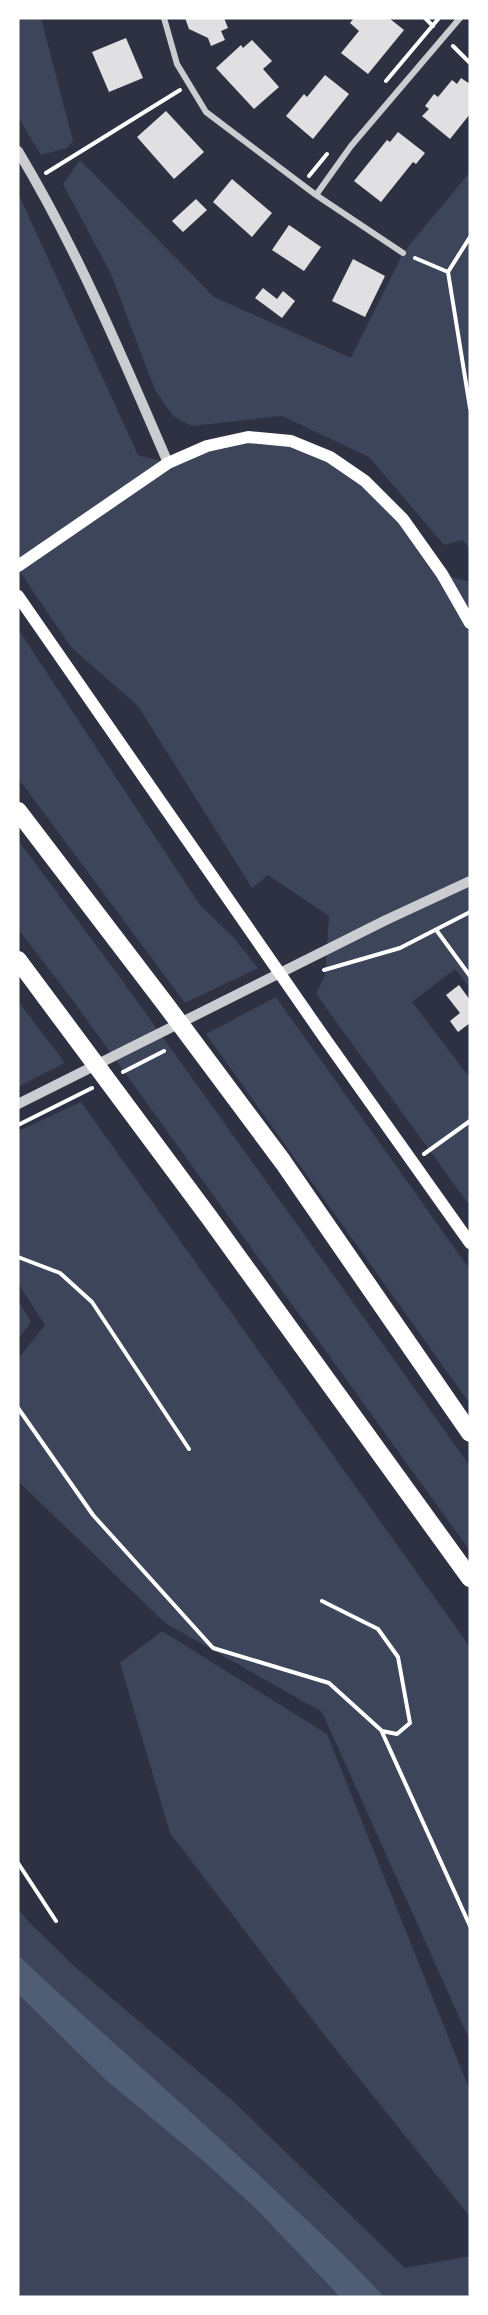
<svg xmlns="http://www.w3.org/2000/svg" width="488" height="2315" viewBox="0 0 488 2315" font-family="Bitter,serif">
  <rect width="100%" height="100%" fill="#2d3142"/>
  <!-- green -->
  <path fill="#3c4559" d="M18,18H41L73,141L67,148L41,155L18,117Z
    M80,160L214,297L351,358L403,253L470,172V550L463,540L444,545L369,457L282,416L192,426L173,416L155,390L111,274L63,184Z
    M18,193L138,455L168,463L248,437L291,441L365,481L441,574L470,582V988L455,969L412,1002L470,1078V1206L316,994L325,975L329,916L268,875L252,888L138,706L71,647L18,569Z
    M18,629L200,905L233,937L258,968L185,1003L18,778Z
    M18,840L119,976L470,1466V1551L71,998L18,929Z
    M276,997L470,1270V1404L206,1034Z
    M18,1001L65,1063L18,1087Z
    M81,1102L470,1647V2041L322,1712L165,1623L18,1481V1359L45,1325L18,1283V1131Z
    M18,1300L31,1322L18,1339Z
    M162,1631L327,1734L470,2091V2217L329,2041L170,1833L120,1663Z
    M18,1909L29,1922L74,1966L233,2101L405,2268L470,2256V2297H384C268,2176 139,2070 18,1955Z
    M18,1994L257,2210L340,2297H18Z"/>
  <!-- water -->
  <path fill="#4f5d75" d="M18,1955C103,2035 192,2111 277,2192C313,2226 351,2260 384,2297H340L257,2210L202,2160L106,2080L18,1994Z"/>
  <!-- building -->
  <path fill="#e0e0e3" d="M185,18H224L228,28L221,31L225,40L211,46L208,38L189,29Z
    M354,18H389L404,30L368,74L341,53L359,31L350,23Z
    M126,38L143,78L109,92L92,52Z
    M252,40L272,61L263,69L279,87L254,109L216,68L241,45L243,48Z
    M325,75L349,94L313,139L286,116L304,94L307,97Z
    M461,78L470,84V114L450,139L422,116L429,109L425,106L434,94L438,97L452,80L457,84Z
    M166,111L204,152L174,179L137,137Z
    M398,132L425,153L416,164L413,162L381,202L354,181L387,140L390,142Z
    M232,179L272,213L252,237L213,202Z
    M196,199L207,210L183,232L172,221Z
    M289,225L321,247L304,271L272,250Z
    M353,259L385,276L365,317L332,301Z
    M263,288L277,299L283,291L295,301L282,318L255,298Z
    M459,985L470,1000V1023L458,1032L450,1021L460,1013L446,995Z"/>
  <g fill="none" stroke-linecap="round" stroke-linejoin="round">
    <!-- path -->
    <path stroke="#fff" stroke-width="4" d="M425,18L433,26
      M453,46L470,63
      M386,81L439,18
      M46,173L180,90
      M309,176L327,154
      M415,258L448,272L470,237
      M448,272L470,408
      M437,931L470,976
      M324,970L400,948L470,912
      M123,1072L164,1051
      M18,1125L92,1088
      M424,1154L470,1121
      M18,1257L60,1273L92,1302L189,1449
      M18,1408L93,1515L213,1648L329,1683L382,1731L397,1734L410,1723L398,1657L378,1629L322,1601
      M382,1732L470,1926
      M18,1863L56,1921"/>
    <!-- minor -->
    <path stroke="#caccd0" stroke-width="6" d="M164,18L177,64L206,112L316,195L403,253
      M316,195L351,146L460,18"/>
    <!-- tertiary -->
    <path stroke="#caccd0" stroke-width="10" d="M18,151C77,249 123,358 168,463
      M18,1104L386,920L470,881"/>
    <!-- secondary -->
    <path stroke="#fff" stroke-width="12" d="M18,566L168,463L207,446L248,437L291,441L330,457L365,481L403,519L442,574L470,623
      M18,596L326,1040L470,1243"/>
    <!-- motorway -->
    <path stroke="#fff" stroke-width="18" d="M18,811L166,1005L283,1162L470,1433
      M18,960L209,1217L470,1578"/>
  </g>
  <!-- border -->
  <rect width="488" height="2315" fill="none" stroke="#ffffff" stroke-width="39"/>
</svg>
